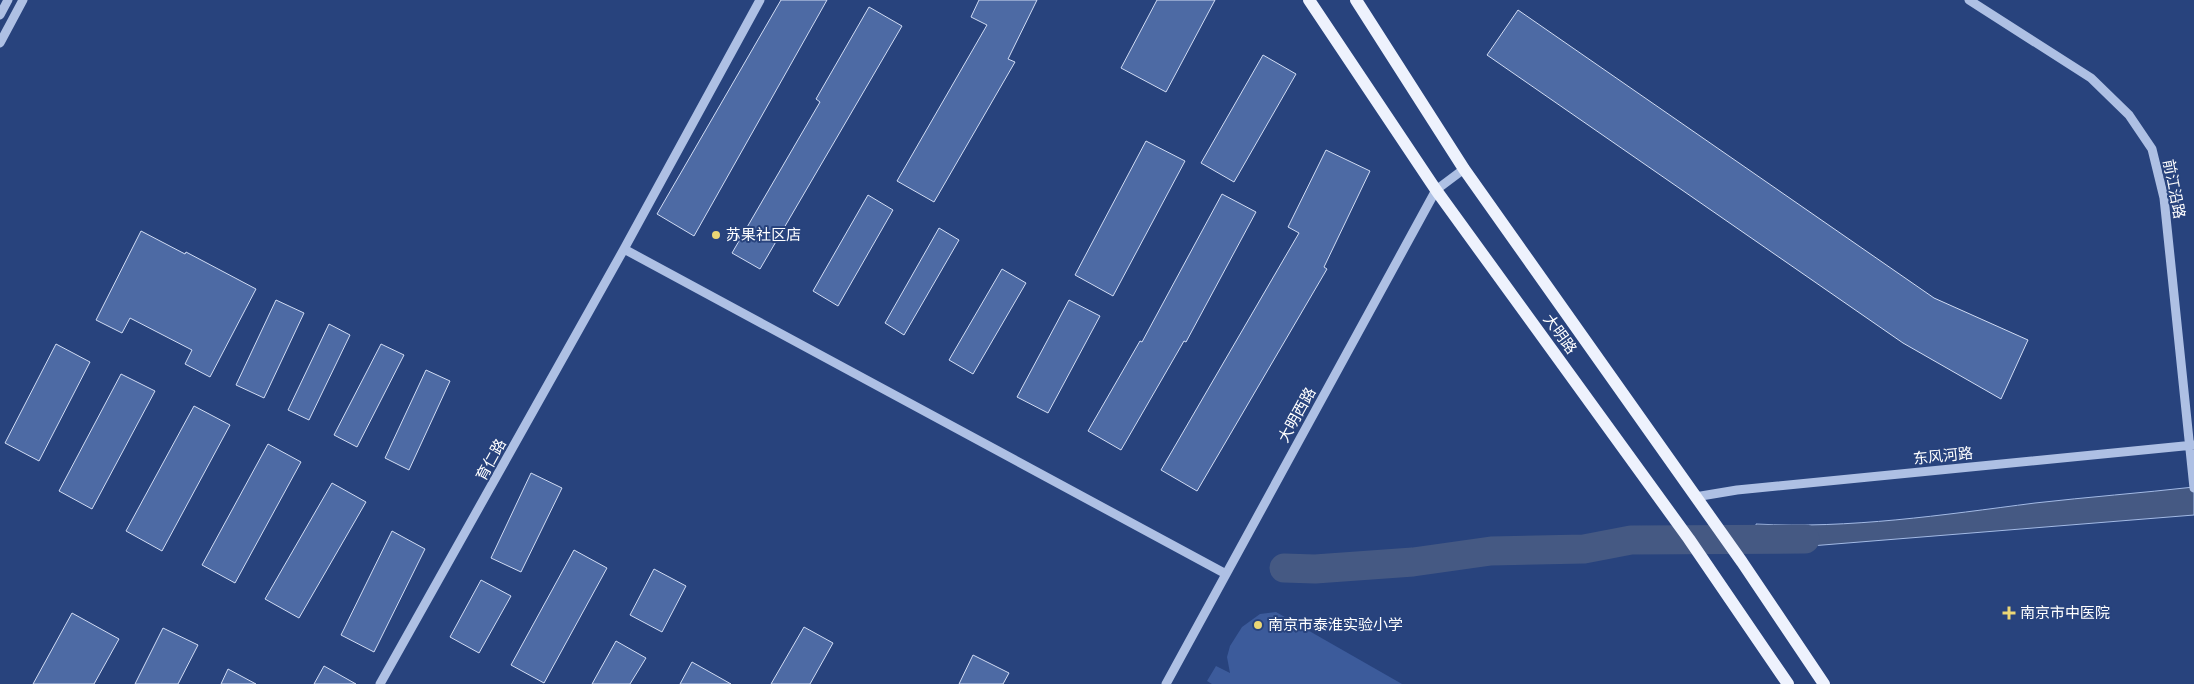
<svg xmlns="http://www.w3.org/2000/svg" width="2194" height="684" viewBox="0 0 2194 684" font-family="'Varela Round','Noto Sans SC',sans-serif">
  <rect width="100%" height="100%" fill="#28437d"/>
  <!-- green -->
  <path fill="#3c5b9b" d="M1276,612L1402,684H1212L1207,681L1216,666L1230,673L1227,657L1230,646L1242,627L1260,614Z"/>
  <!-- water -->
  <path fill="#455983" stroke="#a3bae5" d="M2194,487V515L1798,547L1770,540L1756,531V524C1850,529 1942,515 2035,503C2088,497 2141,493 2194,487Z"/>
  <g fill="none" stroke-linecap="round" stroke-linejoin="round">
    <!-- river -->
    <path stroke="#455983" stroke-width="29" d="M1284,568L1315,569L1413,562L1491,551L1584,549L1631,540L1805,539"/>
  </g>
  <!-- building -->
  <path fill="#4d6aa4" stroke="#d1dcf4" d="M781,0H827L694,236L657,214Z
    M979,0H1037L1008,59L1015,62L934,202L897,181L987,25L971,17Z
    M1157,0H1215L1166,92L1121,68Z
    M869,7L902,26L760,269L732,253L820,102L816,99Z
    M1518,10L1934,298L2028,340L2001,399L1903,343L1487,55Z
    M1263,55L1296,74L1234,182L1201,163Z
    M1146,141L1185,161L1113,296L1075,275Z
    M1326,150L1370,171L1324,267L1327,269L1197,491L1161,470L1299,233L1288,227Z
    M1222,194L1256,212L1186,342L1184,341L1121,450L1088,431L1140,341L1142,342Z
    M868,195L893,210L838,306L813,291Z
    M939,228L959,240L904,335L885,323Z
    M141,231L185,254L186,252L256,289L210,377L185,364L192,350L130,318L122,333L96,320Z
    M1002,269L1026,283L973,374L949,360Z
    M276,300L304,313L264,398L236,385Z
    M1069,300L1100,316L1048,413L1017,397Z
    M329,324L350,335L309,420L288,410Z
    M56,344L90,362L39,461L5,443Z
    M381,344L404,355L357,447L334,435Z
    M426,370L450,381L409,470L385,458Z
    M121,374L155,391L92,509L59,491Z
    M194,406L230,425L162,551L126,531Z
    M268,444L301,462L235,583L202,565Z
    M531,473L562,488L521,572L491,558Z
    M332,483L366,502L299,618L265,599Z
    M392,531L425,549L374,652L341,635Z
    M574,550L607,568L544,683L511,665Z
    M654,569L686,586L662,632L630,615Z
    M481,580L511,596L479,653L450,637Z
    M72,613L119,639L94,684H33Z
    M804,627L833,643L810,684H771Z
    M163,628L198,645L178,684H135Z
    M616,641L646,658L630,684H592Z
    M973,655L1009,673L1003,684H959Z
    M692,662L731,684H680Z
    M324,666L356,684H314Z
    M228,669L256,684H221Z"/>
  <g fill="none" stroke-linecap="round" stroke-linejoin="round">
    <!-- minor -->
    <path stroke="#aec0e4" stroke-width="9" d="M1969,0L2091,78L2129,115L2152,149L2164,198L2194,488
      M0,15L8,0
      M0,43L23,0
      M624,249L1226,574
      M1695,497L1737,490L2194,445
      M380,684L624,249L760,0
      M1166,684L1436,190L1464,169"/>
    <!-- major -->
    <path stroke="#eef2fd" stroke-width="12" d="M1309,0L1436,190L1689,539L1788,684
      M1356,0L1464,169L1742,562L1824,684"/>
  </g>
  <!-- markers -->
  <g fill="#ecd775" stroke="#28437d" stroke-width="2">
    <circle cx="716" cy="235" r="5"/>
    <path d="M2006.5 605.5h5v5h5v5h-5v5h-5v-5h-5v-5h5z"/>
    <circle cx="1258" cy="625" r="5"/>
  </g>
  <g text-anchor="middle" stroke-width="4" stroke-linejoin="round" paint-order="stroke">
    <!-- street labels -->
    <g font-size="15" fill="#fff" stroke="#28437d">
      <text transform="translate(2174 189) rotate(79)" y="5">前江沿路</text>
      <text transform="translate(1560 334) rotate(54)" y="5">大明路</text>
      <text transform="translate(1297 415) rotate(-61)" y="5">大明西路</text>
      <text transform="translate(1943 456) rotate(-6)" y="5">东风河路</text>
      <text transform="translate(491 460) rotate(-61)" y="5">育仁路</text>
    </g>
    <!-- poi labels -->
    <g font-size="15" fill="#fff" stroke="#28437d" text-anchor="start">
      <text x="726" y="240">苏果社区店</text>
      <text x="2020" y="618">南京市中医院</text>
      <text x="1268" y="630">南京市泰淮实验小学</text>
    </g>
  </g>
</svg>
